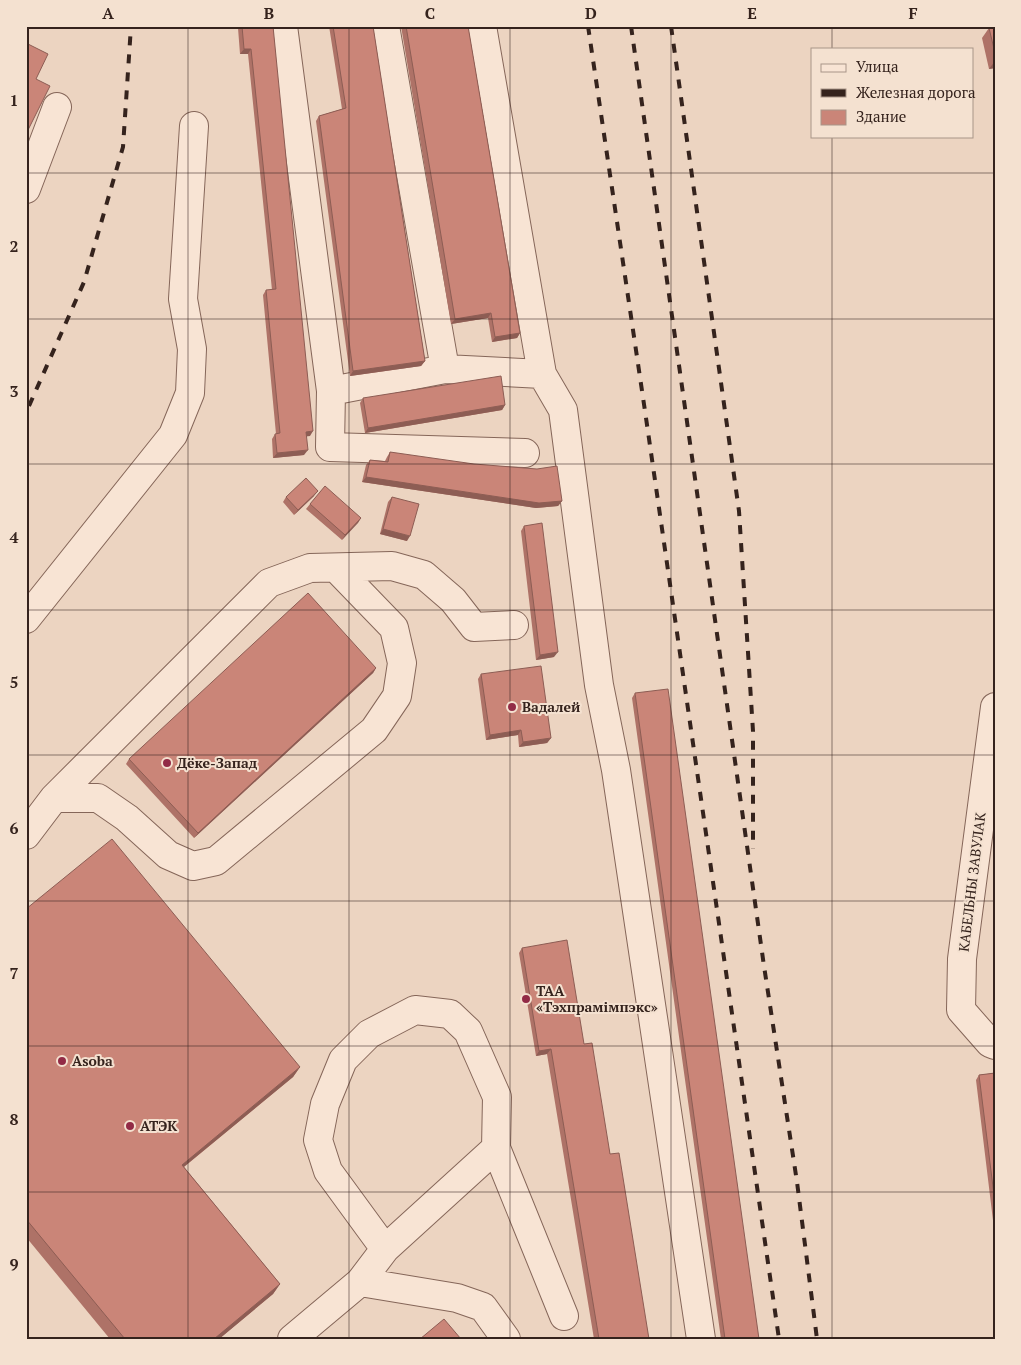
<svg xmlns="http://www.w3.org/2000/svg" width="1021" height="1365" viewBox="0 0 1021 1365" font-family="'PT Serif',serif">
  <rect width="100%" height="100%" fill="#ecd4c1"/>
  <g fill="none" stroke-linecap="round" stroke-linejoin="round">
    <defs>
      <path id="minor" d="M283,26L331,391L445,369
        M385,26L445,369L542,374L563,410L599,685L616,770L701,1339
        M482,26L542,374
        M26,189L57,107
        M331,391L330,447L525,453
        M26,619L173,435L190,393L192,349L183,299L194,126
        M995,707L962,959L961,1010L990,1043L995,1045
        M54,798H98L127,818L168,855L193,866L216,861L374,730L397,696L402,663L394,628L336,568
        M26,835L54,798L269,583L310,568L392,566L424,575L453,600L474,627L514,625
        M496,1148L564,1316
        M360,1282L457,1298L483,1307L506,1339
        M292,1339L360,1282L385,1249L328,1171L318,1140L325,1104L343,1060L369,1034L415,1010L450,1014L468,1031L497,1097L496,1148L385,1249"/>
    </defs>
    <!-- minor casing -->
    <use href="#minor" stroke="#856659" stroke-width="30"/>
    <!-- minor -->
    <use href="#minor" stroke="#f8e4d4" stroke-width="28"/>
    <!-- rail -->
    <path stroke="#35231d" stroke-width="4" stroke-dasharray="9 9" stroke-linecap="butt" d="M588,26L645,411L779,1339
      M631,26L764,966L797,1182L817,1339
      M671,26L739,511L753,731V849
      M29,406L84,282L123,147L131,26"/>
  </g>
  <!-- wall -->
  <path fill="#ae7267" d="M232,26H273L310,436H306L304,455L273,458L272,439L275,434H276L263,295L266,290H272L248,54H240L238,28L232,29Z
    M329,26H373L425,361L421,366L350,376L316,121L319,116L342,109Z
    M401,26H468L520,333L517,338L492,342L488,318L451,324Z
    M995,27V68L989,69L982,38L989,28Z
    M363,398L505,405L502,410L365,433L360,403Z
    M390,452L562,501L558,506L536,508L362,482L366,465L370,460L385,461L387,457Z
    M314,496L294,515L283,502L286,497Z
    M392,497L407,541L380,534L388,502Z
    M310,504L361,518L342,540L306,509Z
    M524,526L554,657L536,660L521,531Z
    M376,668L373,673L194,838L126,764L129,759Z
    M481,674L551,738L547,743L519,747L518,735L486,740L478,679Z
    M635,693L759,1339H721L632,698Z
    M26,909L300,1067L293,1077L184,1167L280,1284L273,1294L219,1339H110L26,1237Z
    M522,948L584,1044L610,1154L649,1339H594L547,1054L536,1056L519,953Z
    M995,1073V1237L976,1080L979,1075Z"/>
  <!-- shaded-wall -->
  <path fill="#8d5d54" d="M234,26H239L238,28L232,29Z
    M244,49H251L248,54H240Z
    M995,61V68L989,69Z
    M491,313L488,318L451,324L455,319Z
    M520,333L517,338L492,342L495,337Z
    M425,361L421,366L350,376L353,371Z
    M505,405L502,410L365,433L368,428Z
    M313,431L310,436L302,437L306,432Z
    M308,450L304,455L273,458L277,453Z
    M366,477L562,501L558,506L536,508L362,482Z
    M318,491L314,496L294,515L298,510Z
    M361,518L358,523L342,540L345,535Z
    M383,529L410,536L407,541L380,534Z
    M558,652L554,657L536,660L540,655Z
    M376,668L373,673L194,838L198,833Z
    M521,730L518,735L486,740L490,735Z
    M551,738L547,743L519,747L523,742Z
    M551,1049L547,1054L536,1056L539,1051Z
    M300,1067L293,1077L175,1174L182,1165Z
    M280,1284L273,1294L219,1339H214Z"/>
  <!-- building -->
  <path fill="#ca8578" stroke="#8d5d54" d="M242,26H273L313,431L306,432L308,450L277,453L275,434L280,433L266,290L276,289L251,49H244Z
    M333,26H373L425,361L353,371L319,116L346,108Z
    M406,26H468L520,333L495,337L491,313L455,319Z
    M995,27V53L989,28Z
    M26,43L48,54L36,79L50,86L26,134Z
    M501,376L505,405L368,428L363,398Z
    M390,452L474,464L537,469L557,466L562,501L539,503L366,477L370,460L388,462Z
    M306,478L318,491L298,510L286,497Z
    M325,486L361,518L345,535L310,504Z
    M392,497L419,504L410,536L383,529Z
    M542,523L558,652L540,655L524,526Z
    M308,593L376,668L198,833L129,759Z
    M541,666L551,738L523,742L521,730L490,735L481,674Z
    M668,689L759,1339H725L635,693Z
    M112,839L300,1067L182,1165L280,1284L214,1339H125L26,1219V909Z
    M567,940L584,1044L592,1043L610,1154L619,1153L649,1339H599L551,1049L539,1051L522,948Z
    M995,1073V1203L979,1075Z
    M444,1319L461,1339H420Z"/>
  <!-- grid -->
  <path fill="none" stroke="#35231d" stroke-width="1" stroke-opacity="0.55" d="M188,26V1339M349,26V1339M510,26V1339M671,26V1339M832,26V49M832,136V1339M26,173H995M26,319H995M26,464H995M26,610H995M26,755H995M26,901H995M26,1046H995M26,1192H995"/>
  <!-- markers -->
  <g fill="#922b46" stroke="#f4e1d0" stroke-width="2">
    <circle cx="512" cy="707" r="5"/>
    <circle cx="167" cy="763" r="5"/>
    <circle cx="526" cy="999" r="5"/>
    <circle cx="62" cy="1061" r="5"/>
    <circle cx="130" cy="1126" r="5"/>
  </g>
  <g text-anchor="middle" stroke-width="4" stroke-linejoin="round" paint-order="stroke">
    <!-- poi labels -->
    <g font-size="14" font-weight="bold" fill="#35231d" stroke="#f4e1d0" text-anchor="start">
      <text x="522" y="712">Вадалей</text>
      <text x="177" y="768">Дёке-Запад</text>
      <text x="536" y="996">ТАА<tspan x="536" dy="16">«Тэхпрамімпэкс»</tspan></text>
      <text x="72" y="1066">Asoba</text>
      <text x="140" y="1131">АТЭК</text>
    </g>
    <!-- street labels -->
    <g font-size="14" fill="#35231d" stroke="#f4e1d0">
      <text transform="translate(972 882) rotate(-83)" y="5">КАБЕЛЬНЫ ЗАВУЛАК</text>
    </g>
  </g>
  <!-- border -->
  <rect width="1021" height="1365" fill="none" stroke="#f4e1d0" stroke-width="55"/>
  <!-- legend -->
  <rect x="811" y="48" width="162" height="90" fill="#f4e1d0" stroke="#a89588"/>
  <rect x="821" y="64" width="25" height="8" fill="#f8e4d4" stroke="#a89588"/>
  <text x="856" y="72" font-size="15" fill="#35231d">Улица</text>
  <rect x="821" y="89" width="25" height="8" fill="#35231d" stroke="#a89588"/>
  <text x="856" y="98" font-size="15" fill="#35231d">Железная дорога</text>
  <rect x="821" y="110" width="25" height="15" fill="#ca8578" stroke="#a89588"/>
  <text x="856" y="122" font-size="15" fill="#35231d">Здание</text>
  <rect x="28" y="28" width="966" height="1310" fill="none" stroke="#35231d" stroke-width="2"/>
  <g font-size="16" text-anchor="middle" font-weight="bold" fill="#35231d">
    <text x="108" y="19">A</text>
    <text x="269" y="19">B</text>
    <text x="430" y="19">C</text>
    <text x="591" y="19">D</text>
    <text x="752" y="19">E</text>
    <text x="913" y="19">F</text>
    <text x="14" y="106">1</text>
    <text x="14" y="252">2</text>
    <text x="14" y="397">3</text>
    <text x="14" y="543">4</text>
    <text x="14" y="688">5</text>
    <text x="14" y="834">6</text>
    <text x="14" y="979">7</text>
    <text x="14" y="1125">8</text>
    <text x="14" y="1270">9</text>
  </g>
</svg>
